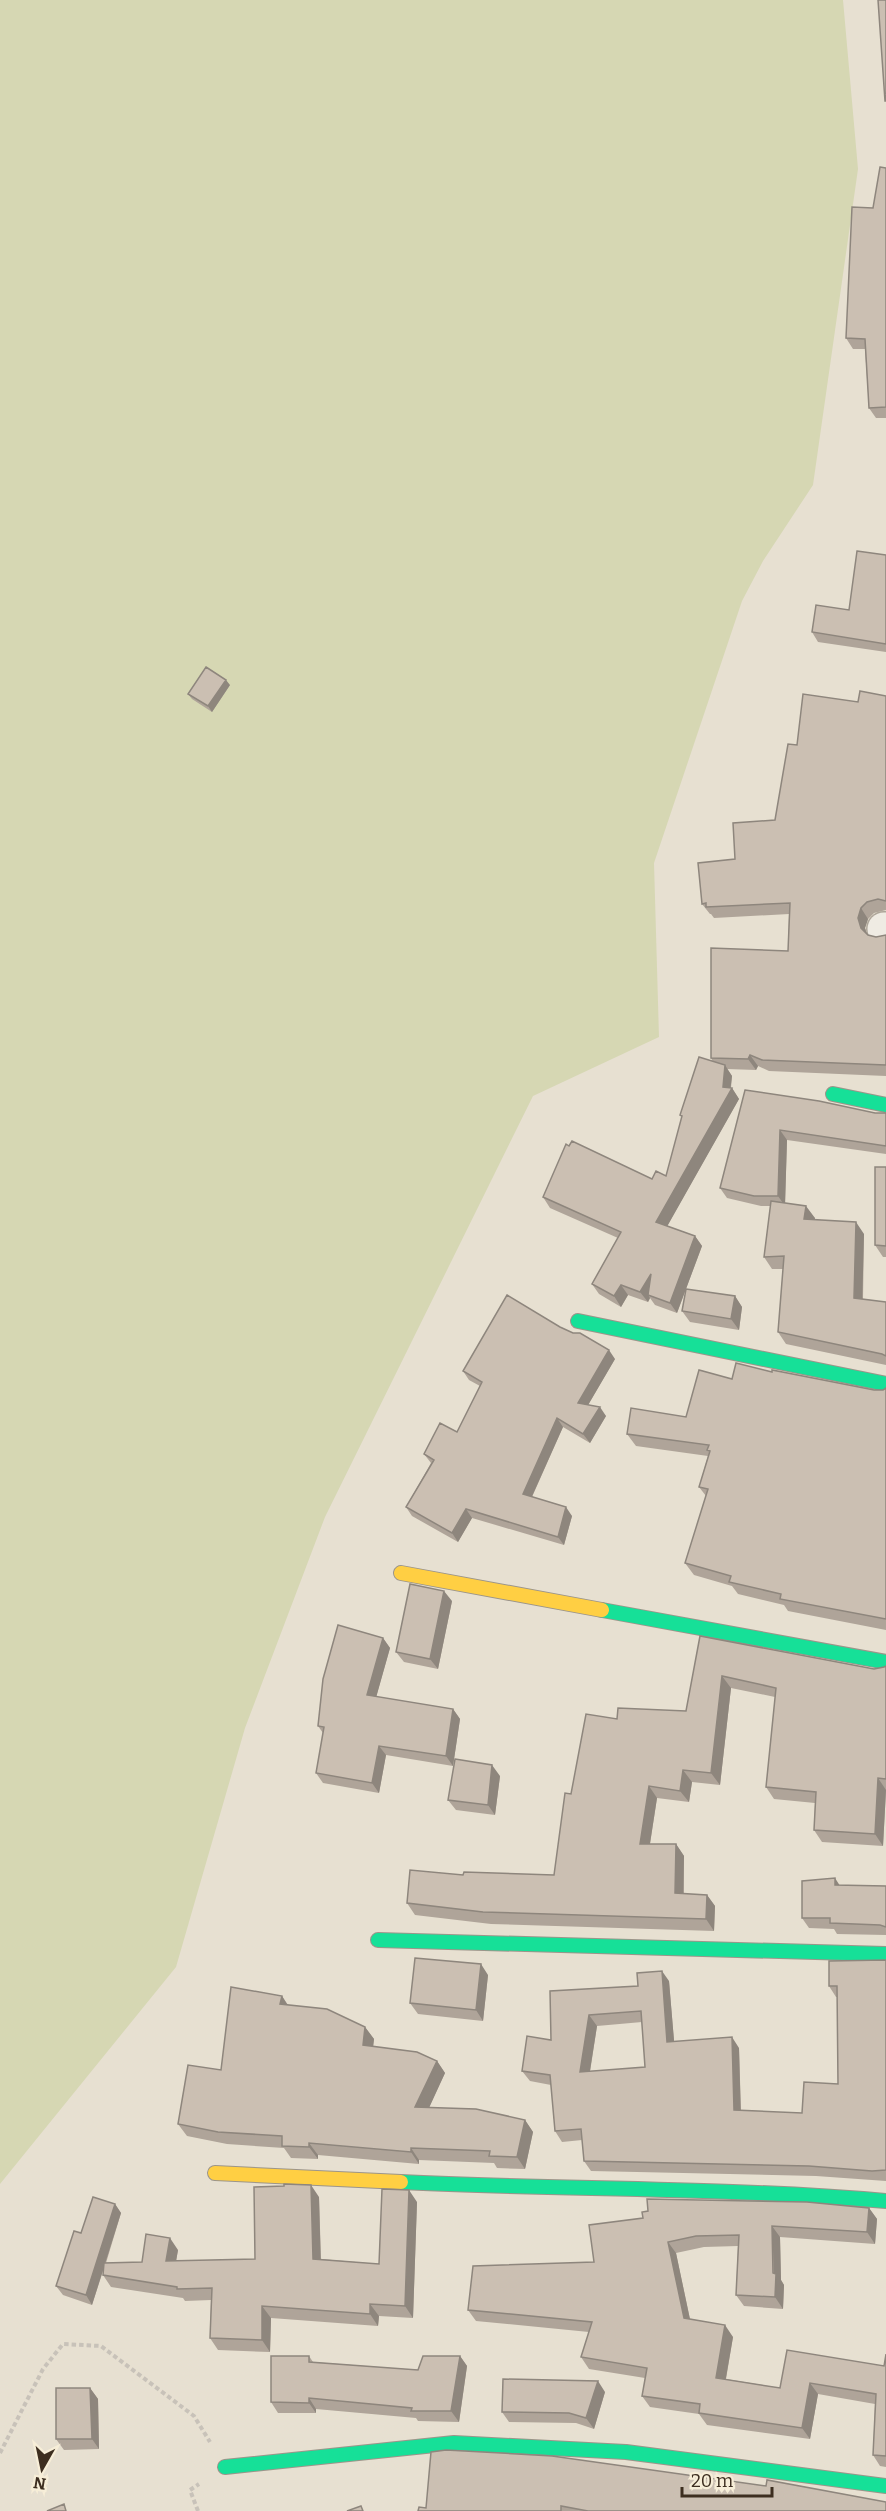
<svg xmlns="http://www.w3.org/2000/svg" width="886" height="2511" viewBox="0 0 886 2511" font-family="Bitter,serif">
  <rect width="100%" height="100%" fill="#e7e0d1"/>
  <!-- green -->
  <path fill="#d6d7b3" d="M0,0H843L858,169L813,485L763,561L742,601L654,863L659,1037L533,1096L325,1517L245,1728L176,1967L0,2184Z"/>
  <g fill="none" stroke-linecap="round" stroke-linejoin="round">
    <defs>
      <path id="street" d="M884,929H886"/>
      <path id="fast" d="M833,1094L886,1105
        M578,1321L886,1384
        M602,1610L886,1662
        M378,1940L886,1954
        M401,2182C562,2190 725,2187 886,2201
        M225,2467L454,2443L626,2452L886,2486"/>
      <path id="slow" d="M401,1573L602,1610
        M215,2173L401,2182"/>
    </defs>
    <!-- street casing -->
    <use href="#street" stroke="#ada599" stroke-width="36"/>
    <!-- fast casing -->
    <use href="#fast" stroke="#9c958a" stroke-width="16"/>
    <!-- slow casing -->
    <use href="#slow" stroke="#9c958a" stroke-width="16"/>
    <!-- path -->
    <path stroke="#c8c2b9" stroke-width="4" stroke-dasharray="4.5 3" stroke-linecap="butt" d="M0,2453L43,2369L63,2344L101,2346L194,2416L210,2442
      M198,2511L190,2490L199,2484"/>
    <!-- street -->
    <use href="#street" stroke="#efebe3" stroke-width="33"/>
    <!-- fast -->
    <use href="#fast" stroke="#16e098" stroke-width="14"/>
    <!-- slow -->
    <use href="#slow" stroke="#ffcf43" stroke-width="14"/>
  </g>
  <!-- wall -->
  <path fill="#afa499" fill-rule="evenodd" d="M886,168V418H876L869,408L865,349H853L846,338L873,208Z
    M886,555V652L818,642L812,632L849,610Z
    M230,685L212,712L192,699L188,694Z
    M886,696V910L874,913L868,919L865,928L868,935L876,937L886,935V1076L769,1071L758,1066L756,1070L727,1069L732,1076L731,1088H732L739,1099L667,1226L695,1236L702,1246L686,1289L735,1296L742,1307L739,1330L690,1322L682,1311L686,1289L677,1313L655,1305L650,1298L648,1302L628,1295L621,1307L599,1294L592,1284L618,1238L550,1208L543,1197L666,1176L682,1118L680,1115L713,1062L711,1058L788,951L789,914L714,918L711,914H710L702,904L735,859L775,820L797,745L858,702Z
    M745,1090L875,1113H886V1154L787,1140L785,1203L815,1218L814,1220L864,1234L863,1299L886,1302V1365L786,1344L778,1332L783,1269H772L764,1257L771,1206H761L727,1198L720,1188Z
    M886,1167V1257H883L875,1245Z
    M615,1359L588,1405L606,1416L590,1443L563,1427L532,1497L572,1516L564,1545L472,1518L458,1542L412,1516L406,1507L431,1463L424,1454L457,1432L480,1386L469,1380L463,1371Z
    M772,1372L874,1390H883L886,1388V1630L788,1611L784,1605L738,1594L732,1586L694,1575L685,1563L706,1496L699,1487L708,1456L636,1446L627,1434L686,1417L732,1379Z
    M452,1601L438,1669L404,1662L396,1652Z
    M700,1636L874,1669L884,1667L886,1666V1790L883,1846L822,1842L814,1830L815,1803L774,1799L766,1787L775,1697L731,1688L720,1785L692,1782L689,1802L657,1798L650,1844H676L684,1856V1894L707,1895L715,1906L714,1931L491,1924L415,1915L407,1903L463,1875H554L571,1794L617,1719L686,1711Z
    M383,1638L390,1648L376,1697L453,1709L460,1719L453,1766L386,1755L379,1793L323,1783L316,1773L323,1733L318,1726Z
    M500,1776L495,1815L456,1810L448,1800Z
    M840,1885L886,1886V1935L837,1934L834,1929L809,1928L802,1918Z
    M886,1960V2181L816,2176L591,2171L584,2161L582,2140L562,2142L555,2131L551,2085L530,2081L522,2071L551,2040L550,1991L638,1986L669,1981L674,2041L739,2048L741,2111L802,2113L838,2084L837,1997H836L829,1986ZM642,2022L645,2067L590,2072L597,2026Z
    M488,1975L483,2021L418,2014L410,2003Z
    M282,1996L288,2005L365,2027L374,2039L373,2046L437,2061L445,2073L429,2107L525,2120L533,2132L525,2169L497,2168L494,2163L419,2160V2164L318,2155V2159L291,2158L284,2148L227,2144L187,2136L178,2124L221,2070Z
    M319,2197L321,2259L379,2264L417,2202L413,2318L379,2316L378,2326L271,2318L270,2352L218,2350L210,2338L211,2300L185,2301L183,2298L111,2287L103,2275V2271L92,2305L63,2295L56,2286L81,2233L115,2204L121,2213L106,2263L142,2262L178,2250L176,2261L255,2259Z
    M869,2208L877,2219L875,2244L780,2237L781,2280L784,2285L783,2309L744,2306L736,2295L738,2246L704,2247L676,2253L690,2319L733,2337L726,2379L780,2388L884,2366L886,2354V2467L880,2466L873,2455L875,2404L818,2394L810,2439L707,2425L699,2414L650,2407L642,2396L645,2378L589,2369L581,2357L589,2332L476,2321L468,2310L594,2262L589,2225Z
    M309,2356L313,2362L418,2370L460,2356L467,2366L459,2422L418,2421L416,2418L316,2409V2413H278L271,2402Z
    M90,2388L98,2399L99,2449L64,2450L56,2439Z
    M605,2392L594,2429L576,2423L509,2422L502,2412Z
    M766,2486L886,2511H418L426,2508Z"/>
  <!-- shaded-wall -->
  <path fill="#8e867d" d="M226,680L230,685L212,712L208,706Z
    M861,908L868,919L865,928L868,939L861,928L858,918Z
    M750,1055L758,1066L756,1070L748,1059Z
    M725,1065L732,1076L730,1092L732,1088L739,1099L664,1232L656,1222L723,1087Z
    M780,1130L787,1140L785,1206L778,1196Z
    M806,1206L815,1218L813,1231L804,1219Z
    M856,1222L864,1234L862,1310L854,1298Z
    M695,1236L702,1246L677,1313L670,1303Z
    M651,1274L648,1295L650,1298L648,1302L640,1292Z
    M621,1285L628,1295L621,1307L614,1296Z
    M735,1296L742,1307L739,1330L731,1319Z
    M609,1350L615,1359L584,1412L578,1403Z
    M600,1407L606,1416L590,1443L583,1434Z
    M557,1418L563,1427L529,1503L523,1494Z
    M566,1507L572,1516L564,1545L558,1537Z
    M466,1509L472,1518L458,1542L452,1533Z
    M444,1591L452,1601L438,1669L430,1659Z
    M383,1638L390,1648L374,1705L367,1695Z
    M722,1676L731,1688L720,1785L711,1773Z
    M453,1709L460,1719L453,1766L446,1756Z
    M379,1746L386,1755L379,1793L372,1783Z
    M492,1765L500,1776L495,1815L488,1805Z
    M683,1770L692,1782L689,1802L680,1791Z
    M878,1778L886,1790L883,1846L875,1834Z
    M649,1786L657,1798L648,1856L640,1844Z
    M676,1844L684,1856L683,1905L675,1893Z
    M835,1878L842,1889L835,1885Z
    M707,1895L715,1906L714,1931L706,1919Z
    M481,1964L488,1975L483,2021L476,2010Z
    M662,1971L669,1981L675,2052L667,2042Z
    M282,1996L290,2009L280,2004Z
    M589,2015L597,2026L588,2083L580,2072Z
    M365,2027L374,2039L372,2057L363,2045Z
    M732,2037L739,2048L741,2121L734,2110Z
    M437,2061L445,2073L424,2119L415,2107Z
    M525,2120L533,2132L525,2169L517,2157Z
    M309,2143L318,2155V2159L309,2147Z
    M411,2148L419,2160V2164L411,2152Z
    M311,2185L319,2197L321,2271L313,2259Z
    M409,2190L417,2202L413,2318L405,2306Z
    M115,2204L121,2213L92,2305L86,2295Z
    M869,2208L877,2219L875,2244L867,2232Z
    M772,2226L780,2237L781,2280L784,2285L783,2309L775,2297Z
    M170,2238L178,2250L174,2273L166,2261Z
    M668,2242L676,2253L692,2329L684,2318Z
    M370,2304L379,2316L378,2326L370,2314Z
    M262,2306L271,2318L270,2352L262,2340Z
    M725,2325L733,2337L724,2389L716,2378Z
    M460,2356L467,2366L459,2422L451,2411Z
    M598,2381L605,2392L594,2429L586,2418Z
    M810,2383L818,2394L810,2439L802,2428Z
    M90,2388L98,2399L99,2449L92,2439Z
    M309,2398L316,2409V2413L309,2403Z"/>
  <!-- building -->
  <path fill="#cbbfb2" stroke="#8e867d" stroke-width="1.5" fill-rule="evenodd" d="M878,0H886V101H885Z
    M880,167L886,168V407L869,408L865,339L846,338L852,207L873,208Z
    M857,551L886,555V644L812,632L816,605L849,610Z
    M206,667L226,680L208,706L188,694Z
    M860,691L886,696V901L878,899L867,902L861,908L858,918L861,928L868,935L876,937L886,935V1065L762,1060L750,1055L748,1059L711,1058V948L788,951L790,903L706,907V903L702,904L698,863L735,859L733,823L775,820L788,744L797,745L803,694L858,702Z
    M699,1057L725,1065L723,1087L732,1088L656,1222L695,1236L670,1303L648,1295L651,1274L640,1292L621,1285L614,1296L592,1284L621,1232L543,1197L566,1144L569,1146L572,1141L652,1179L656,1171L666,1176L682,1116L680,1115Z
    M745,1090L819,1101L875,1113H886V1146L780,1130L778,1196H754L720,1188Z
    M875,1167H886V1246L875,1245Z
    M771,1201L806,1206L804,1219L856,1222L854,1298L886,1302V1356L882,1354L778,1332L784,1256L764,1257Z
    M686,1289L735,1296L731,1319L682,1311Z
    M507,1295L560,1327L573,1333H580L609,1350L578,1403L600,1407L583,1434L557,1418L523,1494L566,1507L558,1537L466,1509L452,1533L406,1507L434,1460L424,1454L440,1423L457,1432L482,1382L463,1371Z
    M736,1363L772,1372V1370L874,1390H883L886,1388V1619L780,1599L781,1594L729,1582L731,1576L685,1563L708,1489L699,1487L710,1451L707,1450L709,1445L627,1434L631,1408L686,1417L699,1370L732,1379Z
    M410,1584L444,1591L430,1659L396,1652Z
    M338,1625L383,1638L367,1695L453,1709L446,1756L379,1746L372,1783L316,1773L324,1727L318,1726L323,1679Z
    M700,1636L874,1669L884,1667L886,1666V1779L878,1778L875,1834L814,1830L816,1792L766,1787L776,1688L722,1676L711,1773L683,1770L680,1791L649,1786L640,1844H676L675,1893L707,1895L706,1919L483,1912L407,1903L410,1870L463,1875L464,1872L554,1875L565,1793L571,1794L586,1714L617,1719L618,1708L686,1711Z
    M455,1759L492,1765L488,1805L448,1800Z
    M835,1878V1885L886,1886V1927L880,1925L830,1923V1918H802V1881Z
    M415,1958L481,1964L476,2010L410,2003Z
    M886,1960V2170L872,2171L809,2166L584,2161L581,2129L555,2131L550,2075L522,2071L527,2036L551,2040L550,1991L638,1986L637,1973L662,1971L667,2042L732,2037L734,2110L802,2113L804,2082L838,2084L837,1986H829V1961ZM641,2011L645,2067L580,2072L589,2015Z
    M231,1987L282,1996L280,2004L327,2009L365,2027L363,2045L417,2052L437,2061L415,2107L476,2109L525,2120L517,2157L489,2156L490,2151L411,2148V2152L309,2143V2147L282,2146V2136L218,2132L178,2124L188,2065L221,2070Z
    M284,2184L311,2185L313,2259L379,2264L382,2189L409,2190L405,2306L370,2304V2314L262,2306V2340L210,2338L212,2288L177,2289V2287L103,2275L104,2263L142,2262L146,2234L170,2238L166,2261L255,2259L254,2187L284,2186Z
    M93,2197L115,2204L86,2295L56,2286L74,2231L81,2233Z
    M647,2199L807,2202L869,2208L867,2232L772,2226L773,2273L776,2274L775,2297L736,2295L739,2235L696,2236L668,2242L684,2318L725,2325L716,2378L780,2388L787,2350L884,2366L886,2354V2456L873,2455L876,2394L810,2383L802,2428L699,2413L700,2404L642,2396L647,2368L581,2357L592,2322L468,2310L473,2266L594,2262L589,2225L643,2218L642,2212L648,2211Z
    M271,2356H309V2362L418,2370L423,2356H460L451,2411H411L412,2408L309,2398V2403L271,2402Z
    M503,2379L598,2381L586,2418L569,2413L502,2412Z
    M56,2388H90L92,2439H56Z
    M446,2450L552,2456L766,2486L767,2480L886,2502V2511H588L561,2506V2511H418L419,2507L426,2508L431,2452Z
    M64,2504L66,2511H47Z
    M361,2506L363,2511H347Z"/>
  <!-- north arrow -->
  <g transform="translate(42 2469) rotate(189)" stroke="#f7eed8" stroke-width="4.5" paint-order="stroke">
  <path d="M0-4.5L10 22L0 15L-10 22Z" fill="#3d2e20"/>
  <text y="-9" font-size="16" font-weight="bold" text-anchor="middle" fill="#3d2e20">N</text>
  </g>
  <!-- scale -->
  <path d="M682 2487v9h90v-9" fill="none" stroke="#3d2e20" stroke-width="3"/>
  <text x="691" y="2487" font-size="18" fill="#3d2e20" stroke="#f7eed8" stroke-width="4.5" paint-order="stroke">20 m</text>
</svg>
